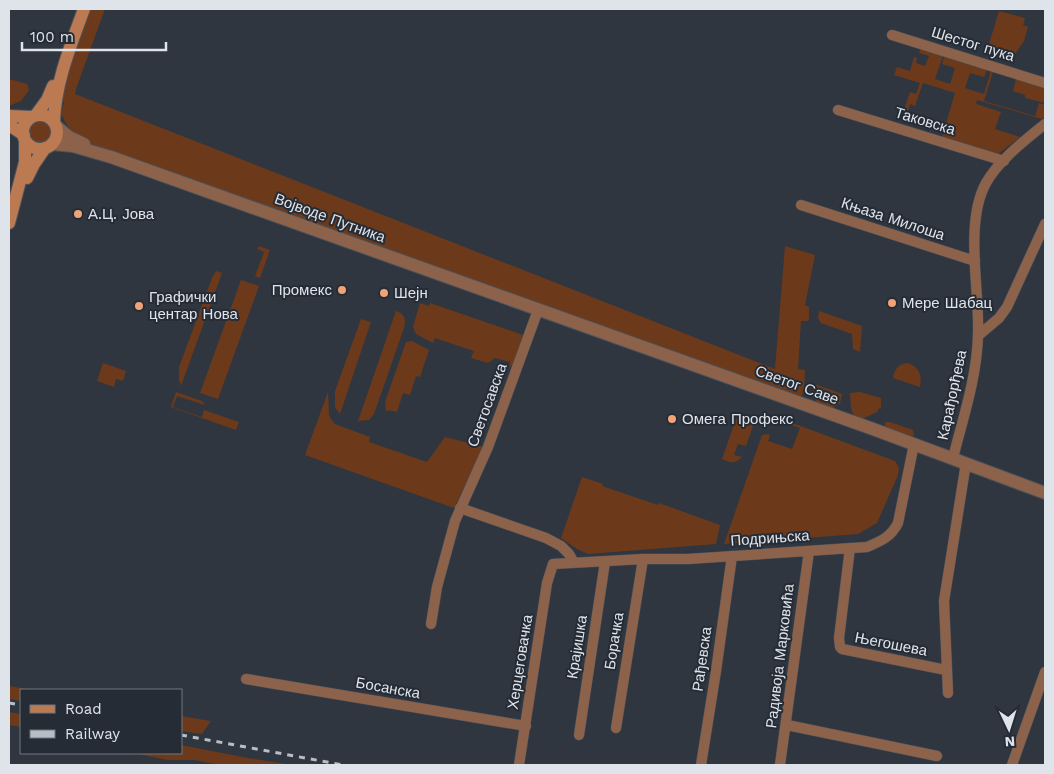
<svg xmlns="http://www.w3.org/2000/svg" width="1054" height="774" viewBox="0 0 1054 774" font-family="'Work Sans',sans-serif">
  <rect width="100%" height="100%" fill="#2f3640"/>
  <!-- green -->
  <path fill="#6c3a1a" d="M89,9H105L76,89L75,94L775,369L785,246L815,255L805,305L809,307V319L808,321H801L798,369L805,370L804,392L798,401L87,143C75,135 65,126 61,112L64,103L61,94Z
    M999,11L1025,18L1023,25L1028,27L1024,41L1010,61L986,54Z
    M920,49L943,56L935,79L950,84L955,68L942,64L944,57L987,70L984,77L970,73L965,88L984,94L991,71L993,72L984,101L1035,116L1039,103L1045,105V117L1042,119L977,100L976,104L1001,112L995,129L1020,137L998,154L942,137L955,93L923,83L915,106L910,104L908,111L904,110L910,92L916,94L920,83L894,75L897,67L910,71L914,57L917,58L916,63L925,66L929,56L919,53Z
    M9,79L27,84L29,90L21,101L9,106Z
    M1016,79L1045,88V103L1025,98V95L1013,91Z
    M29 132a11 11 0 1 1 22 0a11 11 0 1 1-22 0Z
    M259,246L270,250L260,278L255,276L264,252L257,249Z
    M216,271L222,273L181,386L179,379V367L212,278Z
    M241,280L259,286L218,399L200,393Z
    M420,303L429,306L430,303L523,335L513,364L509,368L510,362L495,358L488,363L471,358L474,351L435,338L433,343L416,334L413,327Z
    M396,311C405,314 406,319 404,328L374,414L369,420L358,421Z
    M819,311L862,326L860,352L853,349L852,334L821,323L818,318Z
    M361,319L371,322L340,414L335,407V391Z
    M412,341L429,350L420,377L416,376L410,395L403,393L397,412L388,410L386,412L385,402L406,342Z
    M103,363L126,371L123,381L116,379L114,387L97,381Z
    M908,363C920,368 922,375 920,387L893,378C895,369 898,364 908,363Z
    M812,383L842,394L840,403L833,408C815,403 813,403 812,383Z
    M176,392L202,401L205,405L177,396L173,407L202,417L204,410L239,422L236,430L171,407Z
    M328,392L329,415L331,419L335,424L370,437L369,442L427,462L445,437L484,447L454,508L305,455Z
    M860,392L881,398V409L879,408L877,412L862,419L854,416L851,408L850,393Z
    M776,417L895,461L899,468L898,475L877,523L858,534L724,544L762,435L768,434L770,436L768,441L792,449L800,428L776,419Z
    M736,419L746,423L747,420L750,419L753,421V426L746,446L738,444L734,455L742,457C736,464 729,463 722,459Z
    M885,422H890L913,430L914,435L912,437L885,428Z
    M582,477L603,484L602,486L658,505L659,503L720,525L716,544L588,554L577,549L561,538Z
    M9,686L33,690H21V701L9,699Z
    M9,712L21,714V727L9,725Z
    M181,716L211,721L202,734L181,731Z
    M181,745L248,758L293,765H220L195,760H167L134,753H181Z"/>
  <g fill="none" stroke-linecap="round" stroke-linejoin="round">
    <defs>
      <path id="minor" d="M892,35L1045,83
        M838,110L1004,161
        M801,205L975,261
        M979,335L999,318L1007,307L1045,224
        M953,458C963,418 977,377 978,335C980,291 964,223 986,183C999,160 1024,141 1045,124
        M460,508L546,538L561,546L569,554L574,563
        M850,548L839,638L840,647L842,649L946,670
        M431,624L437,587L455,521L488,447L538,310
        M246,679L526,726
        M948,693L944,601L966,463
        M787,725L937,756
        M616,728L643,559
        M579,735L605,562
        M519,765L547,583L553,564L643,559H688L867,547C881,541 891,537 898,523L914,444
        M701,765L716,671L732,556
        M780,765L809,551
        M1012,765L1045,672"/>
      <path id="tertiary" d="M56,126L69,137L84,144
        M52,144L73,146L111,157L873,429L1045,493"/>
      <path id="secondary" d="M36,115L47,100L53,86
        M23 132a17 17 0 1 1 34 0a17 17 0 1 1-34 0Z
        M9,116L32,117
        M54,122C55,83 71,45 84,9
        M9,125L24,135
        M27,178L34,164L45,148
        M9,223L25,162V140"/>
    </defs>
    <!-- minor casing -->
    <use href="#minor" stroke="#4b525b" stroke-width="11"/>
    <!-- tertiary casing -->
    <use href="#tertiary" stroke="#4b525b" stroke-width="14"/>
    <!-- secondary casing -->
    <use href="#secondary" stroke="#4b525b" stroke-width="14"/>
    <!-- minor -->
    <use href="#minor" stroke="#8c624a" stroke-width="10"/>
    <!-- tertiary -->
    <use href="#tertiary" stroke="#8c624a" stroke-width="12"/>
    <!-- secondary -->
    <use href="#secondary" stroke="#bc7a53" stroke-width="12"/>
    <!-- rail -->
    <path stroke="#b8bec5" stroke-width="3" stroke-dasharray="6 6" stroke-linecap="butt" d="M9,703L21,705
      M181,735L343,765"/>
  </g>
  <!-- markers -->
  <g fill="#efa377" stroke="#252c36" stroke-width="2">
    <circle cx="78" cy="214" r="5"/>
    <circle cx="342" cy="290" r="5"/>
    <circle cx="384" cy="293" r="5"/>
    <circle cx="892" cy="303" r="5"/>
    <circle cx="139" cy="306" r="5"/>
    <circle cx="672" cy="419" r="5"/>
  </g>
  <g text-anchor="middle" stroke-width="4" stroke-linejoin="round" paint-order="stroke">
    <!-- street labels -->
    <g font-size="15" fill="#dfe4ea" stroke="#252c36">
      <text transform="translate(973 44) rotate(17)" y="5">Шестог пука</text>
      <text transform="translate(925 121) rotate(17)" y="5">Таковска</text>
      <text transform="translate(330 218) rotate(20)" y="5">Војводе Путника</text>
      <text transform="translate(893 219) rotate(18)" y="5">Књаза Милоша</text>
      <text transform="translate(797 385) rotate(20)" y="5">Светог Саве</text>
      <text transform="translate(952 395) rotate(-78)" y="5">Карађорђева</text>
      <text transform="translate(487 405) rotate(-70)" y="5">Светосавска</text>
      <text transform="translate(770 538) rotate(-4)" y="5">Подрињска</text>
      <text transform="translate(614 641) rotate(-81)" y="5">Борачка</text>
      <text transform="translate(891 644) rotate(11)" y="5">Његошева</text>
      <text transform="translate(577 647) rotate(-81)" y="5">Крајишка</text>
      <text transform="translate(780 656) rotate(-83)" y="5">Радивоја Марковића</text>
      <text transform="translate(702 659) rotate(-82)" y="5">Рађевска</text>
      <text transform="translate(520 662) rotate(-81)" y="5">Херцеговачка</text>
      <text transform="translate(388 688) rotate(10)" y="5">Босанска</text>
    </g>
    <!-- poi labels -->
    <g font-size="15" fill="#dfe4ea" stroke="#252c36" text-anchor="start">
      <text x="88" y="219">А.Ц. Јова</text>
      <text x="332" y="295" text-anchor="end">Промекс</text>
      <text x="394" y="298">Шејн</text>
      <text x="149" y="302">Графички<tspan x="149" dy="17">центар Нова</tspan></text>
      <text x="902" y="308">Мере Шабац</text>
      <text x="682" y="424">Омега Профекс</text>
    </g>
  </g>
  <!-- border -->
  <rect width="1054" height="774" fill="none" stroke="#dfe4ea" stroke-width="20"/>
  <!-- legend -->
  <rect x="20" y="689" width="162" height="65" fill="#252c36" stroke="#6f767e"/>
  <rect x="30" y="705" width="25" height="8" fill="#bc7a53" stroke="#6f767e"/>
  <text x="65" y="714" font-size="15" fill="#dfe4ea">Road</text>
  <rect x="30" y="730" width="25" height="8" fill="#b8bec5" stroke="#6f767e"/>
  <text x="65" y="739" font-size="15" fill="#dfe4ea">Railway</text>
  <!-- north arrow -->
  <g transform="translate(1009 729) rotate(176)" stroke="#252c36" stroke-width="4" paint-order="stroke">
  <path d="M0-4L9 19L0 12L-9 19Z" fill="#dfe4ea"/>
  <text y="-8" font-size="14" font-weight="bold" text-anchor="middle" fill="#dfe4ea">N</text>
  </g>
  <!-- scale -->
  <path d="M22 42v8h144v-8" fill="none" stroke="#dfe4ea" stroke-width="2.5"/>
  <text x="30" y="42" font-size="15" fill="#dfe4ea" stroke="#252c36" stroke-width="4" paint-order="stroke">100 m</text>
</svg>
